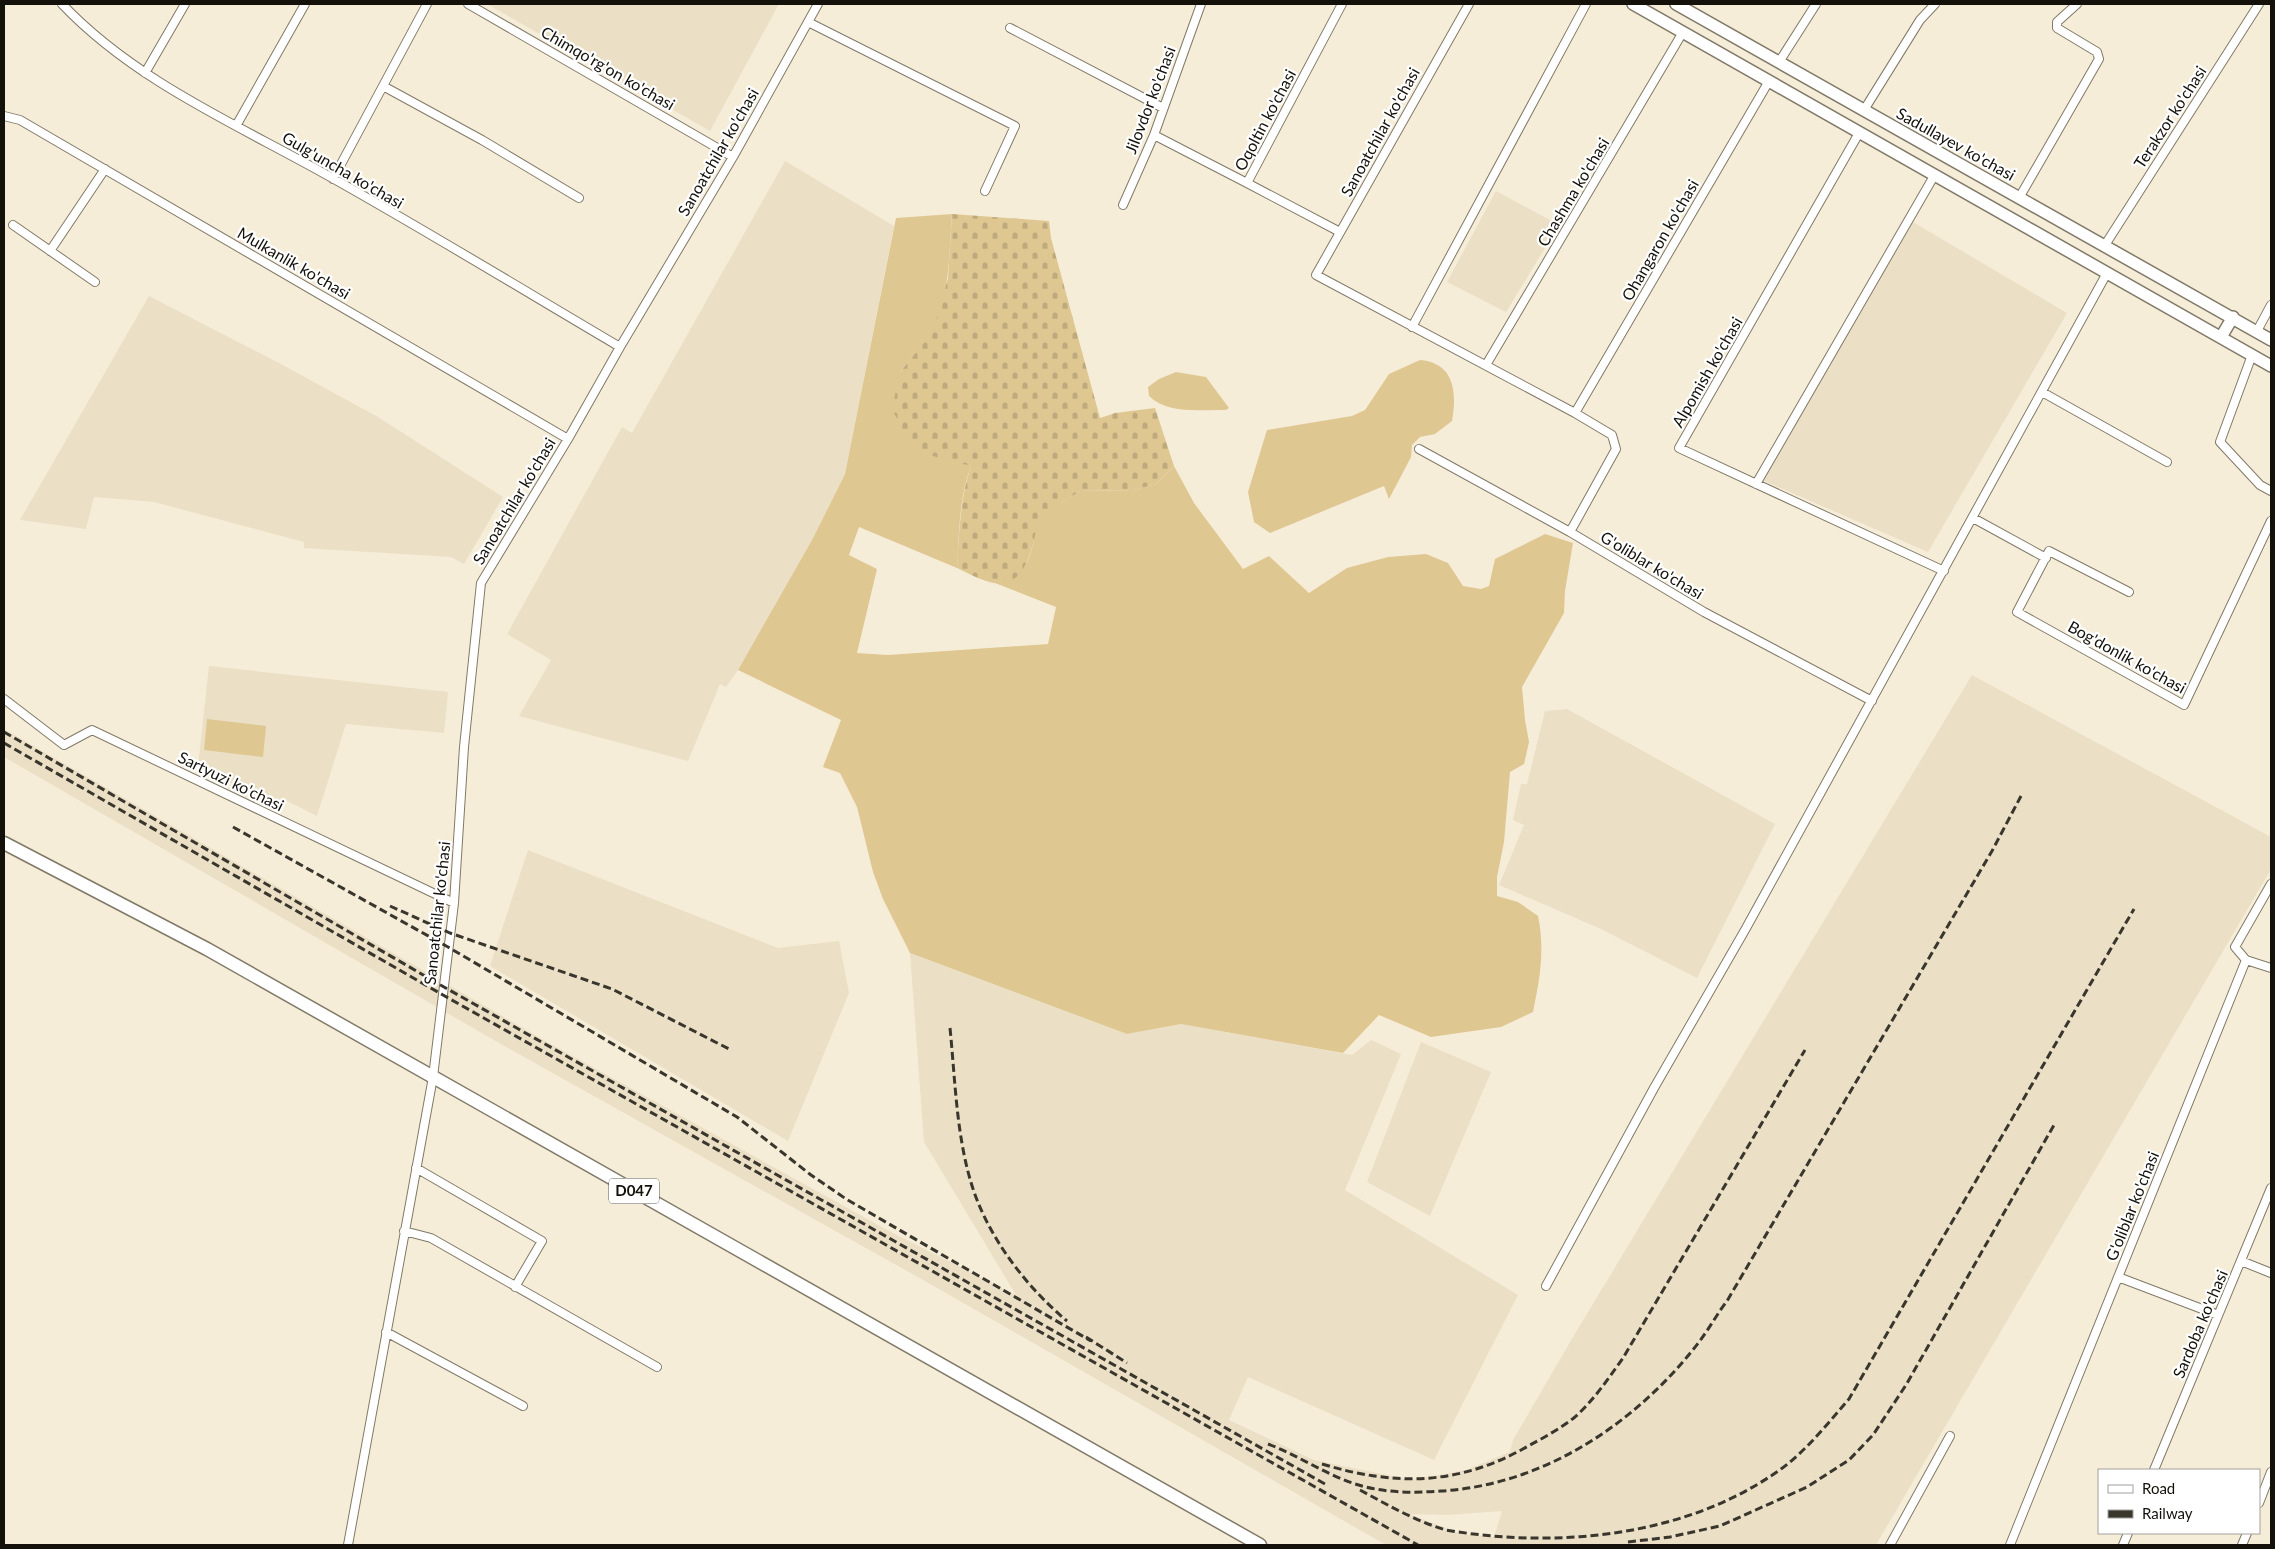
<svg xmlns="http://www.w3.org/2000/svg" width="2275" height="1549" viewBox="0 0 2275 1549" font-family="Lato,sans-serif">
  <defs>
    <pattern id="cemetery-stones" width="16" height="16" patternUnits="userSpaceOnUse" patternTransform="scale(1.25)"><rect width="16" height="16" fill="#dfc792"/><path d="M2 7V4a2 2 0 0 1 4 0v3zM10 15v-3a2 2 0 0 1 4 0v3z" fill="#beaa7d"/></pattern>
  </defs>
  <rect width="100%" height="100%" fill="#f6edd9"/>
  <!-- built -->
  <path fill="#ebdfc5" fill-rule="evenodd" d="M487,4H779L710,131Z
    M785,161L894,226L845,474L812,540L738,670L726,687L720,684L688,761L519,716L551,660L507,634L622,427L632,433Z
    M1496,191L1559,225L1506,312L1447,282Z
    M1913,222L2067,313L1928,552L1762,480Z
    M149,296L279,363L378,417L503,497L464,564L451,557L304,548V542L154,502L94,497L86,529L20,520Z
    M209,666L448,692L444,733L346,724L317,816L283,799L277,807L198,766Z
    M1972,675L2271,837V869L1876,1545H1386L932,1285L506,1047L4,757V729L549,1043L891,1232L1016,1295L924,1142L910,953L1127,1034L1181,1024L1352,1055L1371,1040L1401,1054L1345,1190L1518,1295L1434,1460L1248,1377L1229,1420L1314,1460L1411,1480L1466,1470L1510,1452L1513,1440L1573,1337ZM1502,1511L1494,1537L1461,1534L1409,1514L1448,1515Z
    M1567,709L1775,824L1697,978L1601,929L1499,885L1524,825L1513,820L1521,784H1527L1545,711Z
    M528,850L778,948L839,941L849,993L788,1141L490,966Z
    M1421,1042L1491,1072L1430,1216L1367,1182Z"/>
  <!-- grass -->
  <path fill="#dfc792" d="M952,214C949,254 950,300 930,336C922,349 909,360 900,372L964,463L971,466C959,498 959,534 957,568L859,527L849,555L877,569L857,653L888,655L1048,644L1056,607L995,583C1033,576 1031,550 1038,518L1080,491L1134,490L1156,484L1174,466L1194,503L1243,569L1269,556L1309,593L1347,568L1388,557L1426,554L1448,563L1463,586L1481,589L1489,586L1495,559L1545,534L1573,543L1565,591L1564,613L1522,687L1525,720L1529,742L1524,764L1510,772L1504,842L1497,877V896L1518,902L1538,916C1545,949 1540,979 1533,1012L1501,1027L1431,1037L1379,1015L1343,1053L1181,1024L1127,1034L910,953L883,899L873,872L857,807L840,773L823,767L841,720L738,670L812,540L845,474L896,218Z
    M1420,360C1455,363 1457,393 1452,421L1435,434L1420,437L1412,445L1411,457L1389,499L1384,486L1270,533L1254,522L1248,492L1267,430L1352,416L1365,410L1389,374Z
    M1176,372L1206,377L1229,408L1226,410C1200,409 1169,415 1149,396L1148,387L1159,379Z
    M207,719L266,726L263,757L204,750Z"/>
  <!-- cemetery -->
  <path fill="url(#cemetery-stones)" d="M952,214L1049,221L1051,238L1100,418L1115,413L1155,408L1174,466L1156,484L1134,490L1080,491L1039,518C1033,541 1029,588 994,583C982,581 968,573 957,568C959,534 960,498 971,466L914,451L892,409L900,372L929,337L938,315L948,278Z"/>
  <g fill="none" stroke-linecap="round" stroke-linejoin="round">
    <defs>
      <path id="street" d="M62,4C137,83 241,126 334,179C430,233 525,291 620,347
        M468,4L733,157
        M1469,4L1316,275L1575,413L1612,435L1616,449L1570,532
        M808,22L1015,126L985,191
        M1010,28L1163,108
        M1779,62L1816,4
        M145,73L185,4
        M383,86L482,140L579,198
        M1864,110L1920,20L1935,4
        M4,116L20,120L568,439
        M236,126L305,4
        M1859,133L1679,448L1944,571
        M1154,135L1247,183L1342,4
        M333,179L427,4
        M1247,183L1340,232
        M2019,198L2099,59L2097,52L2057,28V22L2077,4
        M1123,205L1154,135L1201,4
        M13,225L95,282
        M2105,245L2259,4
        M50,251L105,169
        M1412,327L1586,4
        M2257,331L2271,305
        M2252,355L2220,442L2260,485L2271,491
        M1486,365L1683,32
        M2042,392L2167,462
        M1575,413L1769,81
        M1419,449L1570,532L1704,612L1872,701
        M1756,484L1934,176
        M1973,518L2046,558
        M2129,592L2049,551L2017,612L2184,705L2271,521
        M4,699L64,745L92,730L454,903
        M2246,960L2271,968
        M416,1168L542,1241L515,1287
        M404,1231L431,1238L657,1367
        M2241,1261L2271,1273
        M2118,1277L2218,1315
        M1546,1286L1654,1088L1745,930L2107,273
        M386,1332L523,1406
        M2154,1470L2271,1188
        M2259,1503L2271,1472
        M348,1545L433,1077L454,903L464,747L481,583L568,439L620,347L733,157L818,4
        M1890,1545L1950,1436
        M2010,1545L2246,960L2235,947L2271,884
        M2123,1545L2128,1533
        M2242,1545L2247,1533"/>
      <path id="secondary" d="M1633,4L2271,366
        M1676,4L2271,340
        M2221,337L2233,317"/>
      <path id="primary" d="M4,843L207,949L1260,1545"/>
    </defs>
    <!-- street casing -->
    <use href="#street" stroke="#817967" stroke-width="10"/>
    <!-- secondary casing -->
    <use href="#secondary" stroke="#817967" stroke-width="14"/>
    <!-- primary casing -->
    <use href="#primary" stroke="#817967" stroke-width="15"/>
    <!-- street -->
    <use href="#street" stroke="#fff" stroke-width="8"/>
    <!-- secondary -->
    <use href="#secondary" stroke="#fff" stroke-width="11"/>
    <!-- primary -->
    <use href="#primary" stroke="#fff" stroke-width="12"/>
    <!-- rail -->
    <path stroke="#39362d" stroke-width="3" stroke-dasharray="8 4" stroke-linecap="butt" d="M4,732L444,987L1325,1484
      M4,743L443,995L1418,1545
      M233,827L448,947L737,1117L811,1175L846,1199L1091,1341
      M390,906L450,933L612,989L729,1049
      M950,1028C955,1077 956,1130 970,1179C985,1233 1024,1285 1067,1321
      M1086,1337L1127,1363
      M1268,1444C1300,1456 1329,1477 1362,1486C1388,1493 1414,1493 1441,1491C1544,1485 1637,1423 1699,1342C1709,1329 1717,1314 1727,1301L1992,851L2021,796
      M1322,1464C1398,1487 1461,1485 1530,1445C1545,1437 1561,1428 1575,1417C1594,1400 1608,1379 1623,1358L1805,1050
      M1360,1490C1388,1505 1415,1521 1446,1530C1558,1549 1686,1537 1781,1469C1807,1450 1828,1423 1849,1399L2134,909
      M1628,1542L1670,1537L1720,1526L1807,1487L1849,1460L1873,1435L1906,1385L2054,1125"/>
  </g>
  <g text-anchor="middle" stroke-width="4.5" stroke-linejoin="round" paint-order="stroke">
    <!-- shield labels -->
    <rect fill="#fff" stroke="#5a5854" stroke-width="1" x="609" y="1178.5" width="50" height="25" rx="4"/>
    <g font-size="15" font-weight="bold" fill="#13110a">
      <text x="634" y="1196">D047</text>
    </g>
    <!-- street labels -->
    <g font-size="16" fill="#13110a" stroke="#fff">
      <text transform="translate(608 68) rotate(30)" y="6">Chimqo'rg'on ko'chasi</text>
      <text transform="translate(1150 100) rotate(-69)" y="6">Jilovdor ko'chasi</text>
      <text transform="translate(2170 117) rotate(-57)" y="6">Terakzor ko'chasi</text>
      <text transform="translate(1265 120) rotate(-62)" y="6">Oqoltin ko'chasi</text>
      <text transform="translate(1380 132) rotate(-61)" y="6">Sanoatchilar ko'chasi</text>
      <text transform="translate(1956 144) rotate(29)" y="6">Sadullayev ko'chasi</text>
      <text transform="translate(718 152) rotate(-60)" y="6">Sanoatchilar ko'chasi</text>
      <text transform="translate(343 170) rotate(30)" y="6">Gulg'uncha ko'chasi</text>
      <text transform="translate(1573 192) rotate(-59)" y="6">Chashma ko'chasi</text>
      <text transform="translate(1660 240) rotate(-60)" y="6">Ohangaron ko'chasi</text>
      <text transform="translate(294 263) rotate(30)" y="6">Mulkanlik ko'chasi</text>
      <text transform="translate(1707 372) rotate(-60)" y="6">Alpomish ko'chasi</text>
      <text transform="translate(514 501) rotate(-59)" y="6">Sanoatchilar ko'chasi</text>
      <text transform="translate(1652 565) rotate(31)" y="6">G'oliblar ko'chasi</text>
      <text transform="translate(2127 657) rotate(29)" y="6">Bog'donlik ko'chasi</text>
      <text transform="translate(231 781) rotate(26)" y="6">Sartyuzi ko'chasi</text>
      <text transform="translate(437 913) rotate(-84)" y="6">Sanoatchilar ko'chasi</text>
      <text transform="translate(2132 1206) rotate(-68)" y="6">G'oliblar ko'chasi</text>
      <text transform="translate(2200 1324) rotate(-67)" y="6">Sardoba ko'chasi</text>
    </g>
  </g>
  <!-- border -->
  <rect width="2275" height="1549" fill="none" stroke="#13110a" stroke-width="10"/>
  <!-- legend -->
  <rect x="2098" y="1469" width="162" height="65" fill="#ffffff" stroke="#a1a09d"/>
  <rect x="2108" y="1485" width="25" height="8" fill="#ffffff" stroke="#a1a09d"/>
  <text x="2142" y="1494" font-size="15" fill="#13110a">Road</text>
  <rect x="2108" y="1510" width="25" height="8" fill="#39362d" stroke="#a1a09d"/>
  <text x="2142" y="1519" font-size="15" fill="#13110a">Railway</text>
</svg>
